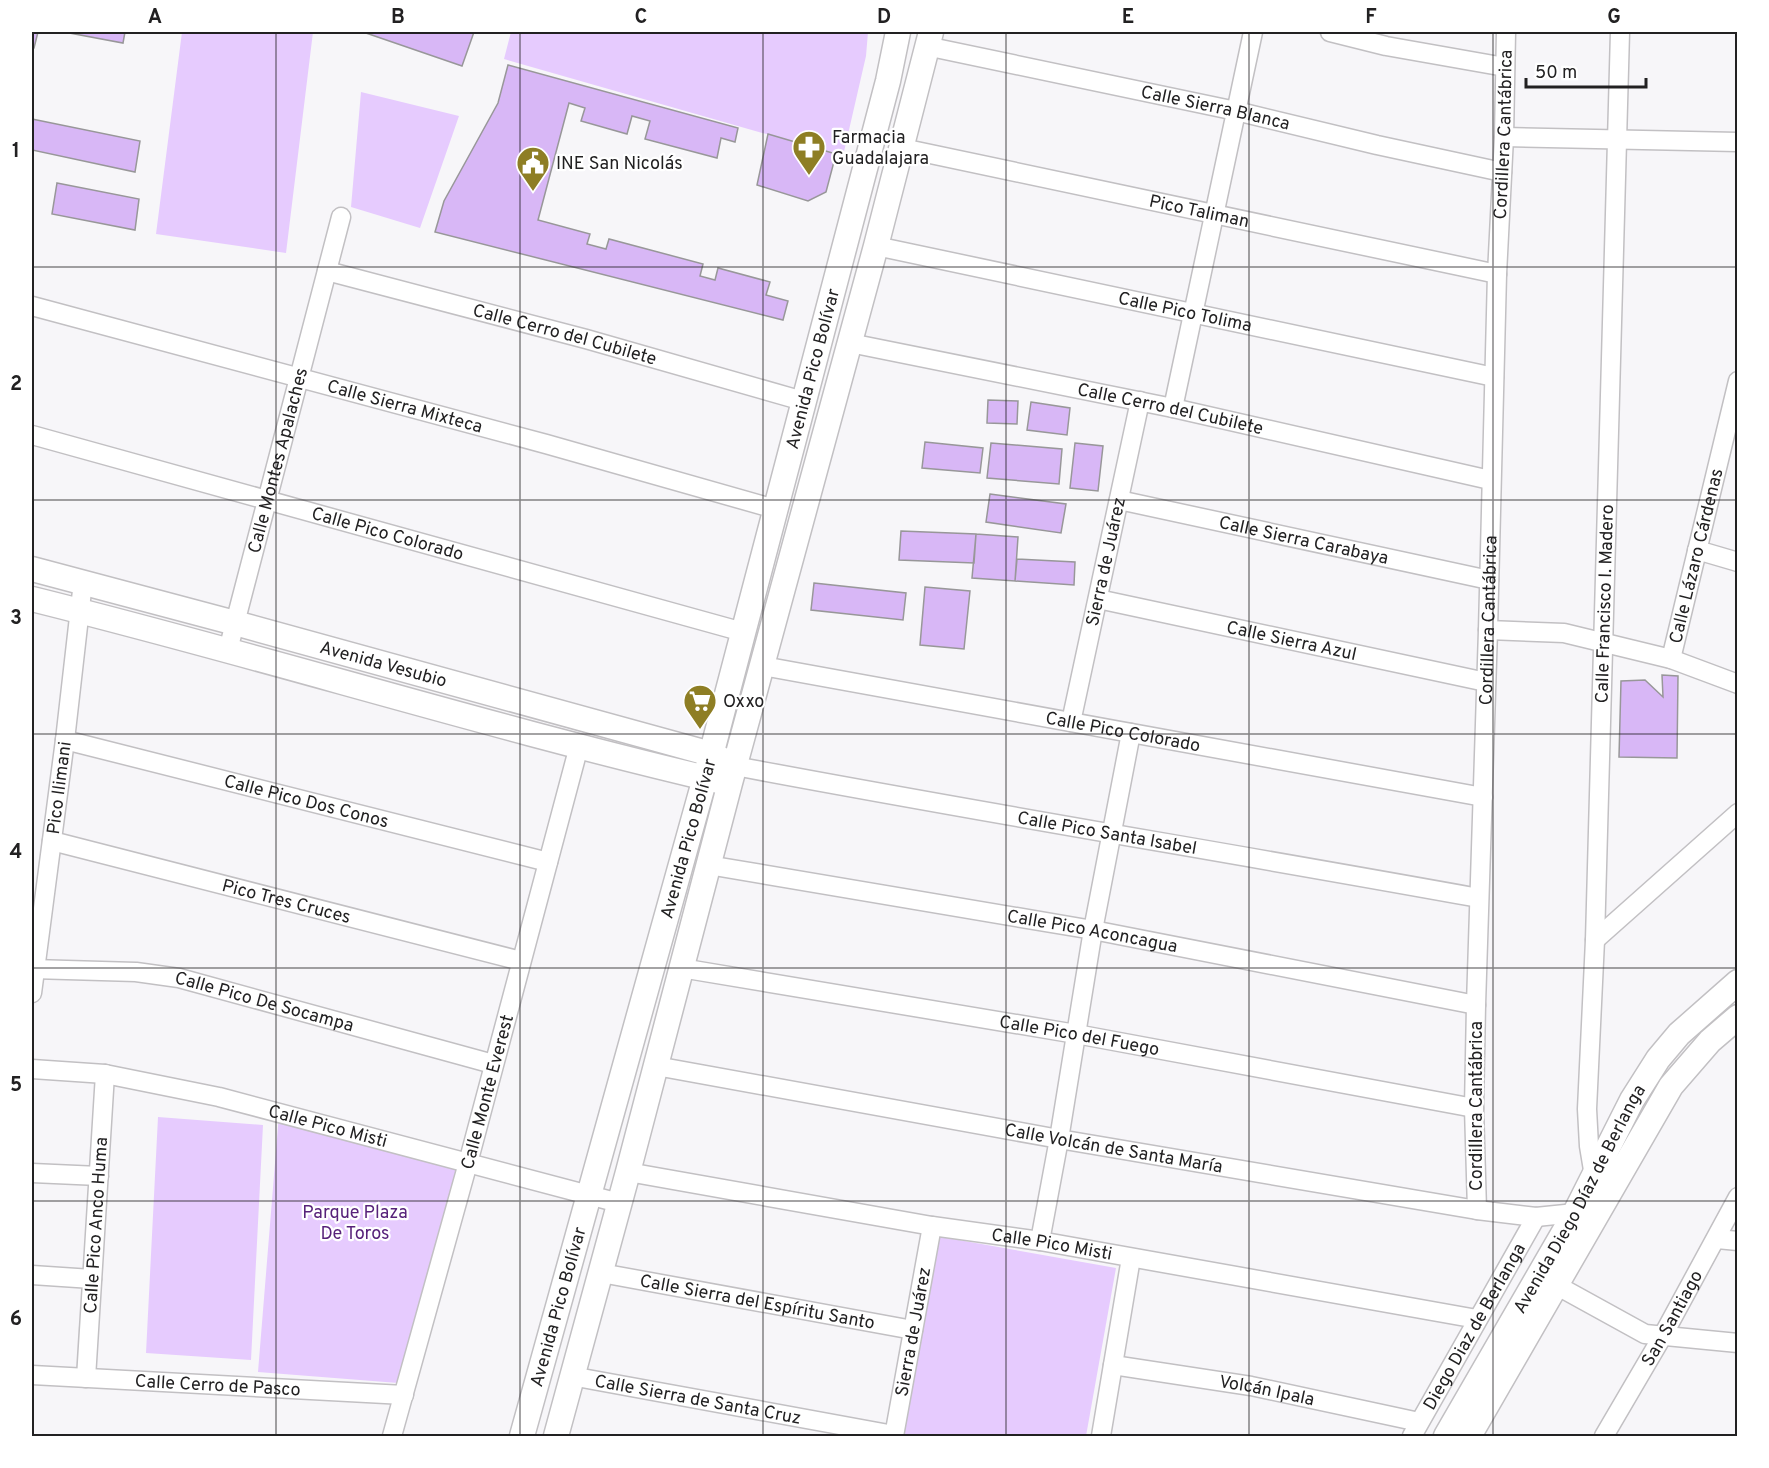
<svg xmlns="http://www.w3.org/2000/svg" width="1769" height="1468" viewBox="0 0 1769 1468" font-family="Overpass,sans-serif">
  <rect width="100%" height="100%" fill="#f7f6f9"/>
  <!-- green -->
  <path fill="#e6cbfe" d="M182,32H313L286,253L156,234Z
    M511,32H868L866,56L843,156L504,59Z
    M361,92L459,116L420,228L351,207Z
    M279,1114L459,1164L398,1383L258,1372Z
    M158,1117L263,1125L251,1360L146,1353Z
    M936,1236L1116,1268L1086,1436H904Z"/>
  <!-- building -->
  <path fill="#d8b7f6" stroke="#989799" stroke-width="1.5" d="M32,32H38L34,48H32Z
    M64,32H125L123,43Z
    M363,32H474L462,66Z
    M508,65L738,128L735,142L721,138L717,158L645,139L650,121L632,116L627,134L581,121L585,108L569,103L538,220L590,234L587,244L606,249L609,239L703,264L700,276L715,280L718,268L770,282L766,295L788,301L783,320L435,232L444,201L498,103Z
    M32,119L140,141L135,172L32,150Z
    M768,134L836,154L826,192L808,201L757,185Z
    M57,183L139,199L135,230L52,214Z
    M988,400L1018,401L1017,424L987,423Z
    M1031,402L1070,408L1067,435L1027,430Z
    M925,442L983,448L980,473L922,468Z
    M991,443L1062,449L1059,484L987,478Z
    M1075,443L1103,446L1098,491L1070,488Z
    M990,494L1066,504L1061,533L986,522Z
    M901,531L976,534L974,563L899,560Z
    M976,534L1018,537L1015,581L972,578Z
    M1017,559L1075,562L1074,585L1015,581Z
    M814,583L906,593L903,620L811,610Z
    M925,587L970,591L964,649L920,645Z
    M1662,675L1678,676L1677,758L1619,757L1621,681L1645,680L1663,697Z"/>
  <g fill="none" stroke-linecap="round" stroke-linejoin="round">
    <defs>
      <g id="street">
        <path d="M1330,32L1386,46L1505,67"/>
        <path id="s1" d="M926,46L1236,111L1377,145L1502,172"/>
        <path d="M1504,137L1738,142"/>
        <path id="s2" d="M902,148L1497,274"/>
        <path id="s3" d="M876,246L1494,377"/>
        <path id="s4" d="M327,271L586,339L803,401"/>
        <path id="s5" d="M32,306L546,444L775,509"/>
        <path id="s6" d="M850,343L1173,408L1490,480"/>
        <path d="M1173,408L1253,32"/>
        <path id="s7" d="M32,435L743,632"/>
        <path id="s8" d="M1119,500L1489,580"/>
        <path d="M1697,550L1738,562"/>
        <path id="s9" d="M1098,599L1486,682"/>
        <path d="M1488,630L1564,633L1671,659L1738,684"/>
        <path id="s10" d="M228,650L341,217"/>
        <path id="s11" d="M1671,659L1738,381"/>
        <path id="s12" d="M763,666L1483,797"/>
        <path id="s13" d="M1071,722L1140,401"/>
        <path id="s14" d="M65,740L548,862"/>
        <path id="s15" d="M735,766C983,813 1231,853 1479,898"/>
        <path id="s16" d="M52,841L521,961"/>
        <path id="s17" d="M708,865L1093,930L1476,1005"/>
        <path d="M1595,940L1738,813"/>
        <path id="s18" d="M681,968L1076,1034L1474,1108"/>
        <path id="s19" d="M32,969L136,972L179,978L493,1064"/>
        <path id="s20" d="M32,993L65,740L83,582"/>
        <path id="s21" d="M656,1066L1059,1139L1477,1210L1536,1217L1575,1213"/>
        <path id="s22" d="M32,1069L105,1074L219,1097L619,1203"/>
        <path id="s23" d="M628,1172L932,1226L1040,1241L1477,1319"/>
        <path d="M32,1173L99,1176"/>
        <path id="s24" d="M1594,1176L1589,1146L1587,1109L1595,940L1620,32"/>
        <path id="s25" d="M1477,1210L1474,1108L1476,1005L1488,630L1497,274L1504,137L1506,32"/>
        <path d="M1717,1239L1738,1241"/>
        <path d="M1040,1241L1059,1139L1093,930L1131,733"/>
        <path id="s26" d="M601,1273L913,1330"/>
        <path d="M32,1275L92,1279"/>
        <path d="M1556,1285L1645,1334L1738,1343"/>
        <path id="s27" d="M1113,1365L1251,1386L1419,1422"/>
        <path id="s28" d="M32,1375L404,1395"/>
        <path id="s29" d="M571,1376L894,1435"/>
        <path id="s30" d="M86,1378L105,1074"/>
        <path id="s31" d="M392,1436L468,1163L579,746"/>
        <path id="s32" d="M894,1436L932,1226"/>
        <path d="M1101,1436L1131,1258"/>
        <path id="s33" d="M1412,1436L1536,1217"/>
        <path id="s34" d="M1604,1436L1662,1337L1738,1197"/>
      </g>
      <g id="secondary">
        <path id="s35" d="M32,569L235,623L711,754L725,761"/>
        <path d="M32,599C262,656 488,727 719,781"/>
        <path id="s36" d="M522,1436L705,778L888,81L898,32"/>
        <path d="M556,1436L628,1172L730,783L876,246L931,32"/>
        <path id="s37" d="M1446,1436L1575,1213L1632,1100L1658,1059L1679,1034L1738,982"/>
        <path d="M1469,1436L1671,1086L1710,1041L1738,1017"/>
      </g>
    </defs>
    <!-- street casing -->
    <use href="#street" stroke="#c2c0c3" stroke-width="21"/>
    <!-- secondary casing -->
    <use href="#secondary" stroke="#c2c0c3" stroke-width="27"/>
    <!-- street -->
    <use href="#street" stroke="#fff" stroke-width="18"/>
    <!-- secondary -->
    <use href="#secondary" stroke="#fff" stroke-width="24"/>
  </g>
  <!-- grid -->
  <path fill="none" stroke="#222122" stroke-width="1.5" stroke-opacity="0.55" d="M276,32V1436M520,32V1436M763,32V1436M1006,32V1436M1249,32V1436M1493,32V1436M32,267H1738M32,500H1738M32,734H1738M32,968H1738M32,1201H1738"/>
  <!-- icons -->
  <defs>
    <symbol id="pharmacy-pin" viewBox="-11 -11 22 30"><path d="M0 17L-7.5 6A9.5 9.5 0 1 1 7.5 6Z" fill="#8e7e24" stroke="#fff"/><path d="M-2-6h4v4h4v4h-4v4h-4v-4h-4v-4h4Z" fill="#fff"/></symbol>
    <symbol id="civic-pin" viewBox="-11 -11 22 30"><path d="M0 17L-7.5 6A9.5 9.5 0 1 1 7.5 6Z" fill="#8e7e24" stroke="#fff"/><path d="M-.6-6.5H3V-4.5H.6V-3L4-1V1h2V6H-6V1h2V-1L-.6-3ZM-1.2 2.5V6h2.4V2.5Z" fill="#fff"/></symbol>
    <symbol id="supermarket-pin" viewBox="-11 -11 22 30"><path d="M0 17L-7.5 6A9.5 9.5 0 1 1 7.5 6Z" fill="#8e7e24" stroke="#fff"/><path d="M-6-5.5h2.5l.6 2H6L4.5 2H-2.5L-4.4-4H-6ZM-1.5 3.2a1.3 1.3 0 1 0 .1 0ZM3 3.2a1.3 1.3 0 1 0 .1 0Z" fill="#fff"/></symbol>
  </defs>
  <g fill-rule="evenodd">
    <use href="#pharmacy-pin" x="790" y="128" width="38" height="52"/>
    <use href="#civic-pin" x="514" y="144" width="38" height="52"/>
    <use href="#supermarket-pin" x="681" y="682" width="38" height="52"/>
  </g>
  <g text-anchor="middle" stroke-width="4.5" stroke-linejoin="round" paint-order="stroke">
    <!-- street labels -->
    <g font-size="18" fill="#222122" stroke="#fff">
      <text dy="6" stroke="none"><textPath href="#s1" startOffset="296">Calle Sierra Blanca</textPath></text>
      <text dy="6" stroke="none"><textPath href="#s25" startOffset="1076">Cordillera Cantábrica</textPath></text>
      <text dy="6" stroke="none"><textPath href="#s2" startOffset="304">Pico Taliman</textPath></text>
      <text dy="6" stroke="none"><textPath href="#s3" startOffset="316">Calle Pico Tolima</textPath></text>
      <text dy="6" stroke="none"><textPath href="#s4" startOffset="246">Calle Cerro del Cubilete</textPath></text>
      <text dy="6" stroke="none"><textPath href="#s36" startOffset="1106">Avenida Pico Bolívar</textPath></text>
      <text dy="6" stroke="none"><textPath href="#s5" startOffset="386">Calle Sierra Mixteca</textPath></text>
      <text dy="6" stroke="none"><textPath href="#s6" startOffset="327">Calle Cerro del Cubilete</textPath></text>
      <text dy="6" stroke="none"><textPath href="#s10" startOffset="196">Calle Montes Apalaches</textPath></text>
      <text dy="6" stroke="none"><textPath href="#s7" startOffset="369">Calle Pico Colorado</textPath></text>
      <text dy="6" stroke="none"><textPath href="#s8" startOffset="189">Calle Sierra Carabaya</textPath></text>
      <text dy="6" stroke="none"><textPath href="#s11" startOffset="106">Calle Lázaro Cárdenas</textPath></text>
      <text dy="6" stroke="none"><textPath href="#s13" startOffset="164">Sierra de Juárez</textPath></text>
      <text dy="6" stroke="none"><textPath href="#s24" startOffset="573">Calle Francisco I. Madero</textPath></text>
      <text dy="6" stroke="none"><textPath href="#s25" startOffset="590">Cordillera Cantábrica</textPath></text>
      <text dy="6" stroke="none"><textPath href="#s9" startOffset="198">Calle Sierra Azul</textPath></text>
      <text dy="6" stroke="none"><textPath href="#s35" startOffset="364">Avenida Vesubio</textPath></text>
      <text dy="6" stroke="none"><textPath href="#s12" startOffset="366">Calle Pico Colorado</textPath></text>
      <text dy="6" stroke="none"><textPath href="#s20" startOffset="207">Pico Ilimani</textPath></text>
      <text dy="6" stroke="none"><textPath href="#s14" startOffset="249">Calle Pico Dos Conos</textPath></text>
      <text dy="6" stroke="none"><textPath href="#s15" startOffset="378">Calle Pico Santa Isabel</textPath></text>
      <text dy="6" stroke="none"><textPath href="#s36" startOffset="620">Avenida Pico Bolívar</textPath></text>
      <text dy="6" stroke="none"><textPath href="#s16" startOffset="242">Pico Tres Cruces</textPath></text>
      <text dy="6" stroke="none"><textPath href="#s17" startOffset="390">Calle Pico Aconcagua</textPath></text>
      <text dy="6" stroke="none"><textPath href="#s19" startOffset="236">Calle Pico De Socampa</textPath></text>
      <text dy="6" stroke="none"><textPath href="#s18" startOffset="404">Calle Pico del Fuego</textPath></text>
      <text dy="6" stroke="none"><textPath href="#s31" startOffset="357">Calle Monte Everest</textPath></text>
      <text transform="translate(1476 1106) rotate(-90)" y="6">Cordillera Cantábrica</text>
      <text dy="6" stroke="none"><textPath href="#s22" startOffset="302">Calle Pico Misti</textPath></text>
      <text dy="6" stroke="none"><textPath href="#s21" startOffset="465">Calle Volcán de Santa María</textPath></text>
      <text dy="6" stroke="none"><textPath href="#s37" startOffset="272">Avenida Diego Díaz de Berlanga</textPath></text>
      <text dy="6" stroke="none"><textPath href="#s30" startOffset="153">Calle Pico Anco Huma</textPath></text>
      <text dy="6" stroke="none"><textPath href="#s23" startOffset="430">Calle Pico Misti</textPath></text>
      <text dy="6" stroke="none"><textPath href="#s26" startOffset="159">Calle Sierra del Espíritu Santo</textPath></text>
      <text dy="6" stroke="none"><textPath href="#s36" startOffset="134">Avenida Pico Bolívar</textPath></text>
      <text dy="6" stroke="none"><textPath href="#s34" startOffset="136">San Santiago</textPath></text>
      <text dy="6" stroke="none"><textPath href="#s33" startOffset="126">Diego Diaz de Berlanga</textPath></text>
      <text dy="6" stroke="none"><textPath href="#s32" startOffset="106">Sierra de Juárez</textPath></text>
      <text dy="6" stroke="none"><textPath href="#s28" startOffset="186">Calle Cerro de Pasco</textPath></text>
      <text dy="6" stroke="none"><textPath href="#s27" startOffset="156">Volcán Ipala</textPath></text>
      <text dy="6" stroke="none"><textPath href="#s29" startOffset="129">Calle Sierra de Santa Cruz</textPath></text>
    </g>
    <!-- poi labels -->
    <g font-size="18" fill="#222122" stroke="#fff" text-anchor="start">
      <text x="832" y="143">Farmacia<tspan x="832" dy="21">Guadalajara</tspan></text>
      <text x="556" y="169">INE San Nicolás</text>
      <text x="723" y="707">Oxxo</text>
    </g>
    <!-- park labels -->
    <g font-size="18" fill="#57217a" stroke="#fff">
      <text x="355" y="1218">Parque Plaza<tspan x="355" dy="21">De Toros</tspan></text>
    </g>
  </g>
  <!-- border -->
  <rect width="1769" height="1468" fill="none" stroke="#ffffff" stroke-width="66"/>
  <!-- scale -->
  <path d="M1526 78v9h120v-9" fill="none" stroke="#222122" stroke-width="3"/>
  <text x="1535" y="78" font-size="18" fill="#222122" stroke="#ffffff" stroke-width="4.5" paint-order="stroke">50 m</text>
  <rect x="33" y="33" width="1703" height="1402" fill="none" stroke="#222122" stroke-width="2"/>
  <g font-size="20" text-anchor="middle" font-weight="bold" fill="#222122">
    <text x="155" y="23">A</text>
    <text x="398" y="23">B</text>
    <text x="641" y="23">C</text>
    <text x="884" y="23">D</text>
    <text x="1128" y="23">E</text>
    <text x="1371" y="23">F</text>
    <text x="1614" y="23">G</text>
    <text x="16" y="157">1</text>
    <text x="16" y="390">2</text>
    <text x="16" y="624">3</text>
    <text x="16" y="858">4</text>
    <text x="16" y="1091">5</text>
    <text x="16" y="1325">6</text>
  </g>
</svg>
